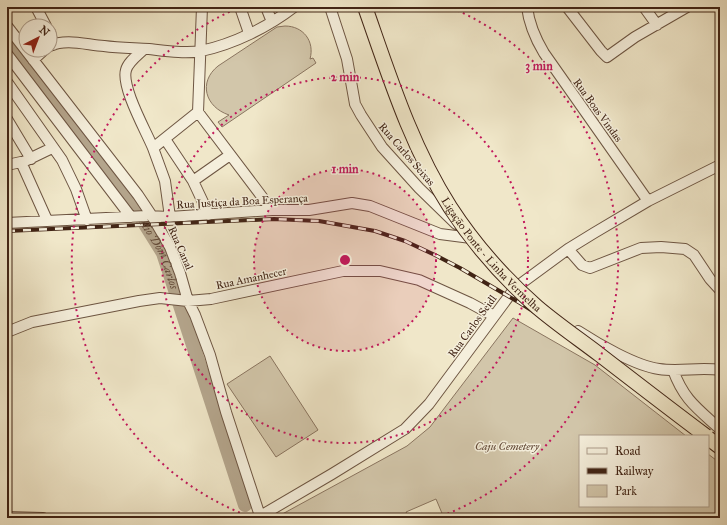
<svg xmlns="http://www.w3.org/2000/svg" width="727" height="525" viewBox="0 0 727 525" font-family="'IM FELL Great Primer',serif">
  <rect width="100%" height="100%" fill="#f0e7c9"/>
  <filter id="stains"><feTurbulence type="fractalNoise" baseFrequency=".005" numOctaves="4"/><feColorMatrix values="0 0 0 0 .2 0 0 0 0 .09 0 0 0 0 .02 0 0 0 .5 -.17"/></filter>
  <radialGradient id="worn" r=".72"><stop offset=".6" stop-color="#630" stop-opacity="0"/><stop offset="1" stop-color="#630" stop-opacity=".3"/></radialGradient>
  <!-- green -->
  <path fill="#d2c6aa" stroke="#8a7560" d="M285,26C303,26 315,41 310,59L313,58L316,63L222,127L218,122L229,115C205,107 198,82 218,66L277,27Z
    M513,318L595,365L686,436H580V506H708V454L720,463V518H444L436,499L406,512L409,518H275L407,446L430,427Z
    M270,356L318,430L276,457L227,384Z"/>
  <g fill="none" stroke-linecap="round" stroke-linejoin="round">
    <!-- river -->
    <path stroke="#b4a58c" stroke-width="14" id="s1" d="M7,37L130,200L163,253L245,505"/>
    <defs>
      <path id="minor" d="M36,7L46,26
        M240,7L249,33
        M266,7L272,22
        M330,7L347,59L355,104L361,115L382,147L419,188L456,224
        M527,7C529,24 535,38 544,53L648,201
        M567,7L601,51L607,57L635,37L687,7
        M644,7L657,25
        M7,26L138,195L152,216L170,247L180,273L188,301L195,315L210,355L226,412L260,516
        M50,32L53,45
        M50,46C66,38 87,45 104,46C119,48 134,48 149,49C166,51 185,54 201,51C234,44 268,27 294,7
        M144,49C138,55 128,62 126,70C121,87 146,131 153,148
        M7,54L131,217
        M33,60L44,50
        M7,82L62,160L76,189L87,220
        M198,112L272,210
        M198,112L202,7
        M7,119L31,159
        M165,139L193,181L209,215
        M25,161L52,148
        M7,165L21,162L47,220
        M193,181L230,155
        M170,217L165,181L153,148L198,112
        M7,223L146,216L170,217L272,210H309L352,203L370,206L440,234L471,238
        M568,249L582,265L590,268L641,248L661,247L685,249L694,255L710,279L720,290
        M578,331C598,344 636,366 659,369C679,372 700,367 720,370
        M7,332L32,322L139,301L160,298L188,301L211,299L343,271H380L419,280L470,303L494,316
        M673,370C684,400 697,408 720,429
        M7,517L43,518
        M257,518L332,474L405,429L429,404L515,288L568,249L594,233L648,201L720,165"/>
    </defs>
    <!-- minor casing -->
    <use href="#minor" stroke="#6d5542" stroke-width="12"/>
    <!-- minor -->
    <use href="#minor" stroke="#f5efdc" stroke-width="10"/>
    <defs>
      <path id="rail" d="M7,231L274,219L319,221L375,231L405,241L435,255L460,268L520,303L624,368L657,393L706,436
        M708,438L720,448"/>
    </defs>
    <!-- rail casing -->
    <use href="#rail" stroke="#412415" stroke-width="4"/>
    <!-- rail -->
    <use href="#rail" stroke="#f5efdc" stroke-width="2.5" stroke-dasharray="8" stroke-linecap="butt"/>
    <defs>
      <g id="highway-bridge">
        <path id="s2" d="M365,7C389,75 411,146 450,207C474,244 504,278 537,307C557,324 579,339 600,355C635,382 670,409 706,436"/>
        <path d="M708,438L720,447"/>
      </g>
    </defs>
    <!-- highway-bridge casing -->
    <use href="#highway-bridge" stroke="#412415" stroke-width="16" stroke-linecap="butt"/>
    <!-- highway-bridge -->
    <use href="#highway-bridge" stroke="#f0e7c9" stroke-width="14"/>
  </g>
  <!-- distance rings -->
  <circle cx="345" cy="260" r="91" fill="#c2185b" fill-opacity=".12"/>
  <g fill="none" stroke="#c2185b" stroke-width="2" stroke-dasharray="2 4">
    <circle cx="345" cy="260" r="91"/>
    <circle cx="345" cy="260" r="183"/>
    <path d="M251 517A274 274 0 0 1 238 8M452 8A274 274 0 0 1 439 517"/>
  </g>
  <g text-anchor="middle" stroke-width="3" stroke-linejoin="round" paint-order="stroke">
    <!-- street labels -->
    <g font-size="11" fill="#412415" stroke="#f5efdc">
      <text transform="translate(598 110) rotate(54)" y="4">Rua Boas Vindas</text>
      <text transform="translate(407 154) rotate(49)" y="4">Rua Carlos Seixas</text>
      <text transform="translate(242 201) rotate(-3)" y="4">Rua Justiça da Boa Esperança</text>
      <text transform="translate(181 248) rotate(66)" y="4">Rua Canal</text>
      <text dy="4" stroke="none"><textPath href="#s2" startOffset="281">Ligação Ponte - Linha Vermelha</textPath></text>
      <text transform="translate(251 278) rotate(-12)" y="4">Rua Amanhecer</text>
      <text transform="translate(472 326) rotate(-54)" y="4">Rua Carlos Seidl</text>
    </g>
    <!-- park labels -->
    <g font-size="11" font-style="italic" fill="#654c3a" stroke="#f5efdc">
      <text x="507" y="450">Caju Cemetery</text>
    </g>
    <!-- water labels -->
    <g font-size="12" font-style="italic" fill="#644b39" stroke="#f5efdc">
      <text dy="4" stroke="none"><textPath href="#s1" startOffset="266">Rio Dom Carlos</textPath></text>
    </g>
  </g>
  <circle cx="345" cy="260" r="6" fill="#c2185b" stroke="#f5efdc" stroke-width="2"/>
  <g font-size="12" text-anchor="middle" font-weight="bold" fill="#c2185b" stroke="#f5efdc" stroke-width="3" stroke-linejoin="round" paint-order="stroke">
    <text x="539" y="70">3 min</text>
    <text x="345" y="81">2 min</text>
    <text x="345" y="173">1 min</text>
  </g>
  <!-- margin -->
  <rect width="727" height="525" fill="none" stroke="#f0e7c9" stroke-width="24"/>
  <rect x="8" y="8" width="711" height="509" fill="none" stroke="#412415" stroke-width="2"/>
  <rect x="12" y="12" width="703" height="501" fill="none" stroke="#412415"/>
  <!-- legend -->
  <rect x="579" y="435" width="130" height="72" fill="#f5efdc" stroke="#ad9e8c"/>
  <rect x="587" y="448" width="20" height="6" fill="#f5efdc" stroke="#ad9e8c"/>
  <text x="615" y="455" font-size="12" fill="#412415">Road</text>
  <rect x="587" y="468" width="20" height="6" fill="#412415" stroke="#ad9e8c"/>
  <text x="615" y="475" font-size="12" fill="#412415">Railway</text>
  <rect x="587" y="485" width="20" height="12" fill="#d2c6aa" stroke="#ad9e8c"/>
  <text x="615" y="495" font-size="12" fill="#412415">Park</text>
  <!-- north arrow -->
  <g transform="translate(38 38) rotate(42)"><circle r="19" fill="#f5efdc" stroke="#ad9e8c"/>
  <path d="M0-3L7 15L0 10L-7 15Z" fill="#8f2418"/>
  <text y="-6" font-size="11" font-weight="bold" text-anchor="middle" fill="#412415">N</text>
  </g>
  <rect width="100%" height="100%" filter="url(#stains)"/>
  <rect width="100%" height="100%" fill="url(#worn)"/>
</svg>
